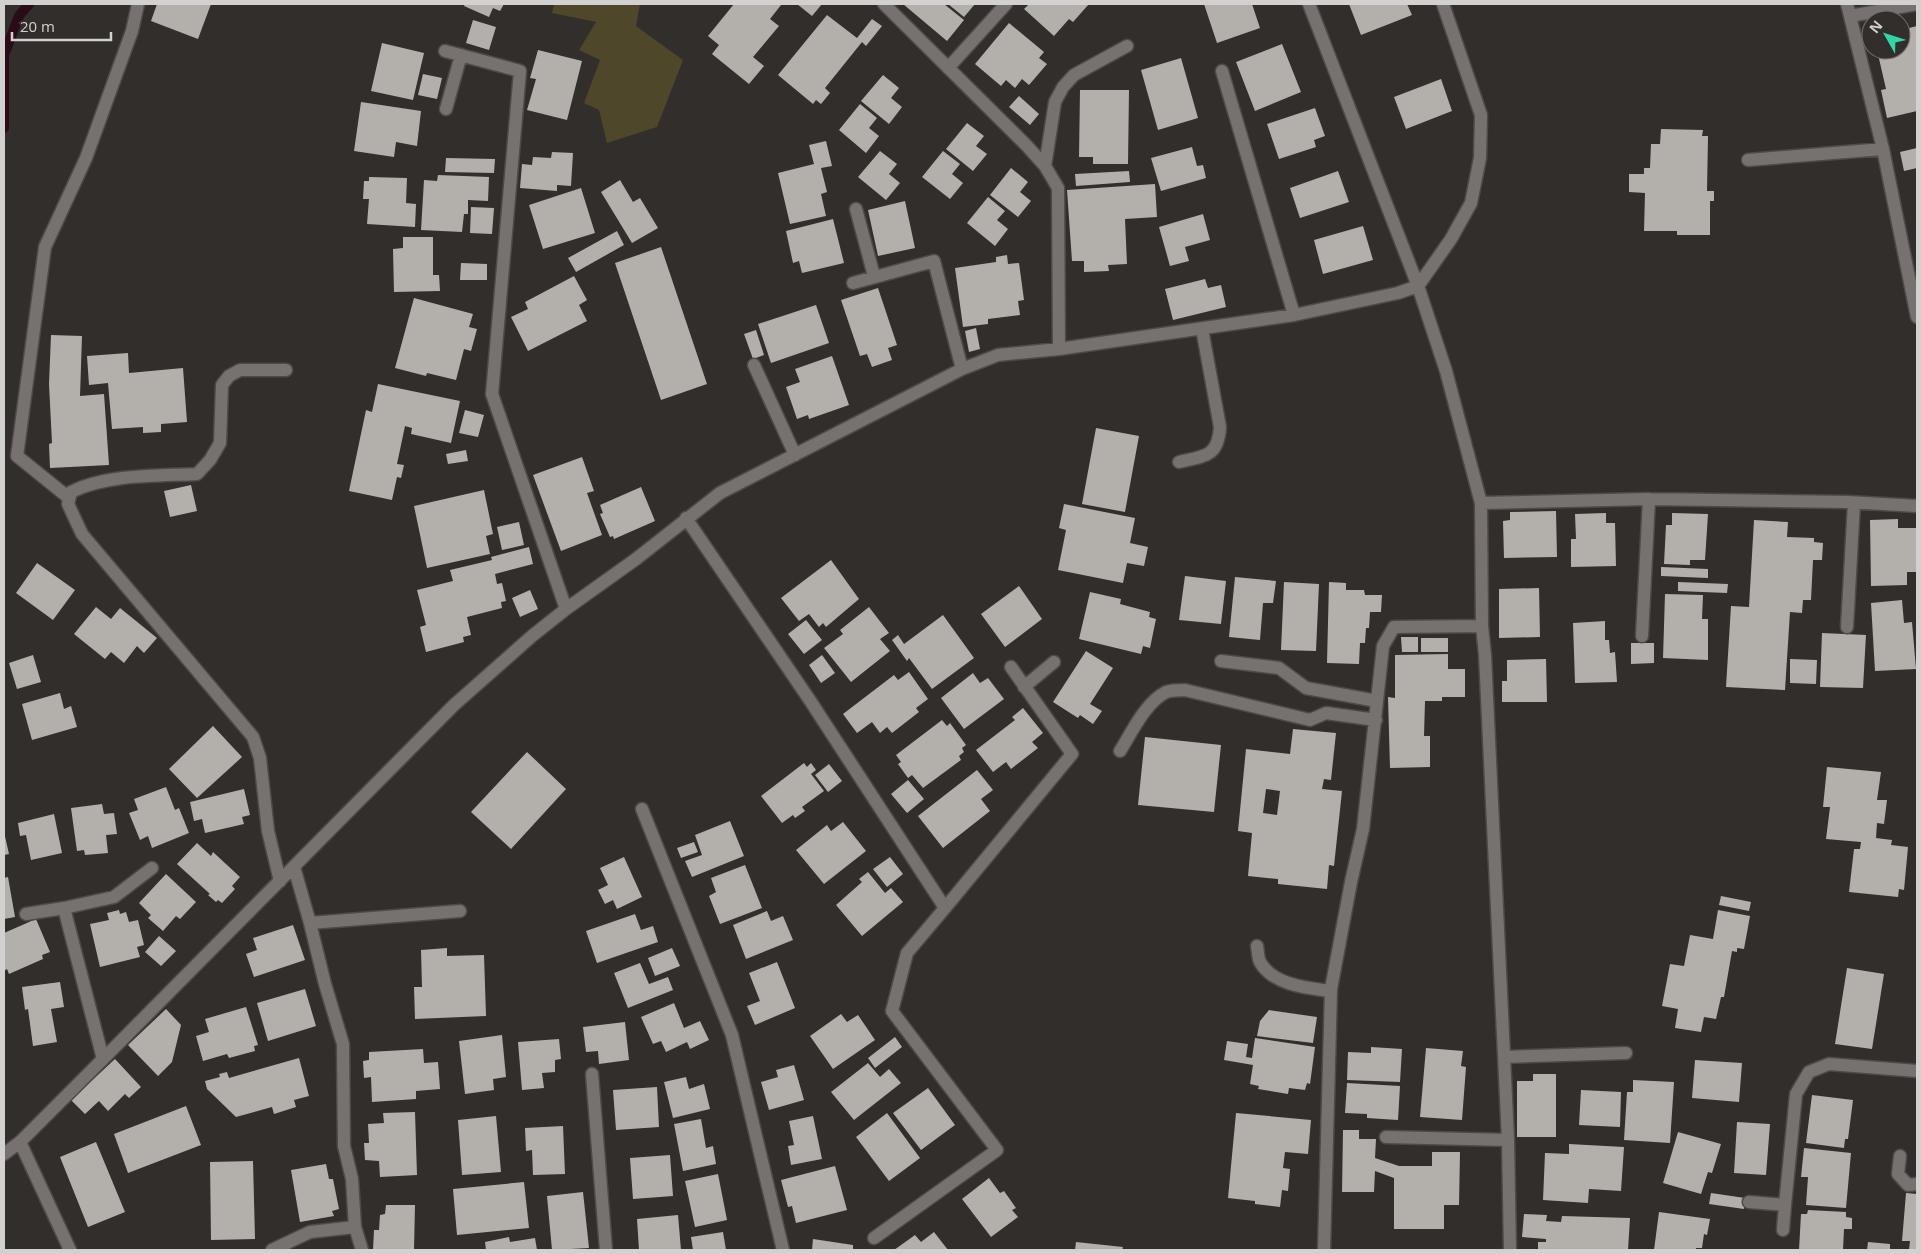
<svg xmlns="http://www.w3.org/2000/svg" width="1921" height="1254" viewBox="0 0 1921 1254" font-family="'Open Sans',sans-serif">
  <rect width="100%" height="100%" fill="#312e2c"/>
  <!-- green -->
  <path fill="#4e472a" d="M554,4H640L636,26L683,60L657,127L607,143L599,110L584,103L600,60L579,50L596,22L552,13Z"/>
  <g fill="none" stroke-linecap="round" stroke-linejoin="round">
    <!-- stream -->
    <path stroke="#2c0b19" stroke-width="10" d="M4,128V55L19,16L29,4"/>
  </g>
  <!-- building -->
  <path fill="#b3b0ac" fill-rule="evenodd" d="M157,4H211L198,39L151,21Z
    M465,4H504L500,11L493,8L489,17L464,6Z
    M734,4H779L781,5L770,19L779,26L753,57L764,66L749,84L712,54L719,45L708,36Z
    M797,4H822L812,16Z
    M903,4H944L964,20L947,41Z
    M948,4H975L964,17Z
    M1029,4H1089L1073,22L1069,19L1054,36L1024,9Z
    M1204,4H1252L1260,28L1217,43Z
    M1349,4H1407L1412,15L1361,35Z
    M827,15L857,38L872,19L882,26L866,46L862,42L825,88L830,93L821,104L816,100L813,104L778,75Z
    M473,20L496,27L489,50L466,43Z
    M1009,23L1044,52L1039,58L1047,64L1029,85L1022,79L1015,88L1006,80L1001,86L975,64Z
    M1917,26V111L1887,118L1881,90L1886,89L1877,50H1901V30Z
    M382,43L424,53L413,100L371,91Z
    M1282,44L1301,92L1255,111L1236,62Z
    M538,50L582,61L567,120L527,110L536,79L530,78Z
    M1181,58L1198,118L1158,130L1141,70Z
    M423,74L442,78L437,99L418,95Z
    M883,75L899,88L891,98L902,107L889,124L861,101Z
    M1441,79L1452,111L1406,129L1394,97Z
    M1080,90H1129L1128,164H1093V157H1079Z
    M1019,96L1039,114L1030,125L1009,107Z
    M361,102L421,111L417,146L396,142L394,157L354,151Z
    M860,104L877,118L869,128L879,136L866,153L839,130Z
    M1315,108L1325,136L1314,140L1316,147L1279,159L1267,124Z
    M967,123L984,136L976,146L987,154L973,171L946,149Z
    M1661,129L1703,130L1702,136H1708L1707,191H1714V201H1710V235H1677V231H1644L1645,193L1629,192V174H1644V168H1650L1651,144H1660Z
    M826,141L832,166L821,168L827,192L821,194L826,216L790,224L778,173L814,164L809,145Z
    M1192,147L1197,166L1203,165L1206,178L1161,191L1151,158Z
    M1917,148V168L1904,171L1900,152Z
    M880,151L897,164L889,174L900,183L886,200L858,177Z
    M943,151L960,164L952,174L963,183L950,199L922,177Z
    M552,152L573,153L571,186L557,185V191L520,188L522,164L532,165L533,157L551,158Z
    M446,158L495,159L494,173L445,172Z
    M1011,168L1028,182L1020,192L1031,201L1018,217L990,195Z
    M1129,171L1130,182L1076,186L1075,174Z
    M1338,171L1349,202L1300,218L1290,188Z
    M438,175L489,177L488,201L468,200V214H464L462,232L421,230L424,180L437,181Z
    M369,177L407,178L406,203L416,204L415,227L367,224L369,199H363L364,181H369Z
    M620,180L633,202L640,198L658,228L632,243L601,192Z
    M1155,184L1157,217L1125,219L1127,264L1108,265L1109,271L1084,272V261H1072L1067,190Z
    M581,188L595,233L543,249L529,205Z
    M988,197L1005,211L997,220L1008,229L995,246L967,223Z
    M905,201L915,248L878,256L868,210Z
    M471,207L494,208L492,234L470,233Z
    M1203,214L1210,240L1185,247L1189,261L1170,266L1159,227Z
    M833,219L844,263L802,273L799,261L793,263L786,231Z
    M1363,226L1373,260L1323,274L1314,240Z
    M617,231L624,245L576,272L568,258Z
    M403,237H433V275H439L440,291L394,292L393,249L403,248Z
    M661,247L707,384L661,400L615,263Z
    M1007,255L1008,264L1019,263L1024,300L1018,301L1020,315L988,319V324L963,327L955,268L996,262V257Z
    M461,263L487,264V280H460Z
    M574,276L587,300L579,305L587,321L528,351L511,317L528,309L525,302Z
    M1205,279L1208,288L1221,285L1226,307L1173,320L1165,289Z
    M878,288L897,345L888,348L892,360L872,367L867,354L860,356L841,300Z
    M414,298L473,314L469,327L477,329L471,351L464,349L456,380L427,373L426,376L395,368Z
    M816,305L829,343L771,363L758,324Z
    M976,328L980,349L969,352L965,331Z
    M756,330L764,355L753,359L744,334Z
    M51,335L82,336L80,396L104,394L109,465L50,468L49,444L52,443L49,384Z
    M128,353L129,373L183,368L187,422L161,424V432L143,433V427L112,429L108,383L89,385L87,356Z
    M832,356L849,405L809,419L808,415L797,419L786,387L800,382L795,369Z
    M378,384L460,401L451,443L411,434L412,428L405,426L397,464L404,465L401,478L397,477L392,500L349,491L366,410L372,412Z
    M465,410L484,415L478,437L459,433Z
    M1096,428L1139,436L1125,512L1082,504Z
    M466,450L468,461L448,464L446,454Z
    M582,457L594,491L587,493L602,535L561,551L533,475Z
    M191,485L197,511L170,517L164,491Z
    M641,487L655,521L614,539L613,536L610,537L600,514L603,513L600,505Z
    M484,490L493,534L486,536L490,554L427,568L414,506Z
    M1064,504L1135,518L1130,543L1148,547L1144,566L1127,563L1123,583L1058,570L1066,530L1059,528Z
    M1556,511L1557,557L1504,558L1503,521L1510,520V512Z
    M1606,513V523H1615L1616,566L1571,567V539H1576L1575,514Z
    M1672,513L1708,514L1705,560H1690V565L1664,564L1666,525H1672Z
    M1898,519V528H1916V572H1907V585L1871,586L1870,520Z
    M1754,520L1788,522L1787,537L1814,538V542L1823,543L1822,560H1813L1811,600H1803L1802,613L1790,612L1785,690L1726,687L1731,606L1749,607Z
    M519,522L524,545L502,550L497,527Z
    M529,547L533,564L495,574L497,584L502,583L506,601L501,602L502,608L467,617L471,635L463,637L464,642L426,652L420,627L426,625L417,590L453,581L450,570L492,560L491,557Z
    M831,560L859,599L826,627L823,623L819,627L809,614L799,621L781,598Z
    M37,563L75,590L53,620L16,593Z
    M1661,567L1708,569V578L1661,576Z
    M1185,576L1226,581L1221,624L1179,620Z
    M1235,577L1276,581L1273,603H1263L1260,640L1229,637Z
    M1284,582L1319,584L1316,651L1281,650Z
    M1329,582L1346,583V590H1364L1365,595H1382L1381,612H1370L1369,628H1366L1365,643H1360L1359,664L1327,663Z
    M1678,582L1728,584L1727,593L1678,591Z
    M1019,586L1042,619L1005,647L981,614Z
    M1539,588L1540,637L1499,638V589Z
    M530,590L538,609L520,617L512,598Z
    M1090,592L1121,599L1120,604L1150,612L1149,617L1156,619L1150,648L1143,646L1141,654L1079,639Z
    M1665,594L1703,595L1702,619H1708V660L1663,658Z
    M1902,600L1904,623L1912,622L1916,669L1875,671L1871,603Z
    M96,607L111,619L120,608L157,638L144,653L137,646L124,663L111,652L105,659L74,634Z
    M869,607L889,633L880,639L890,651L851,682L824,648L843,634L840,630Z
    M943,615L974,658L932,689L909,658L907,661L892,640L898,635L904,644Z
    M806,620L822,640L804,654L788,634Z
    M1605,621V640H1609L1610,653L1615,652L1617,682L1575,683L1573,623Z
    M1822,633L1866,635L1863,688L1820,687Z
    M1401,637H1418V652H1402Z
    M1421,638H1448V652H1421Z
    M1631,643H1654V663L1631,664Z
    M1086,651L1113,668L1090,704L1102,711L1093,724L1080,715L1078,718L1053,702Z
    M1448,654V669H1465V697H1442V701H1425L1424,736H1430V767L1390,768L1388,697L1395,698V655Z
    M33,655L41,682L17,689L9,663Z
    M822,655L835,673L821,683L809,665Z
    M1546,659L1547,702H1502V681H1507V660Z
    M1790,659L1817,660L1816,684L1790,683Z
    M909,672L928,699L916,708L919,712L892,733L887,727L880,733L872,722L857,733L843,714L894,675L898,680Z
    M973,673L980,683L988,678L1004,699L964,729L941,698Z
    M60,693L64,709L71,706L77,727L32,740L22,704Z
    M1023,708L1043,733L1032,742L1038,748L1011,769L1006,762L993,772L976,750L1015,720L1012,717Z
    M942,720L947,726L950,723L966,745L962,748L964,752L959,756L961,760L923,788L912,775L908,778L898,764L901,762L896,755Z
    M213,726L242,757L197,798L169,769Z
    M1293,729L1336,733L1331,780L1324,779L1322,789L1342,791L1334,866L1329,865L1327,889L1278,884V879L1248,876L1252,833L1238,831L1246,749L1290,754ZM1266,789L1280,791L1277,815L1263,813Z
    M1145,737L1221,745L1214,812L1138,805Z
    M527,752L566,789L511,849L471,812Z
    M804,763L807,767L811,763L816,770L811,774L824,791L802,807L805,811L795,818L793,815L782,823L761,796Z
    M829,764L842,781L828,792L815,775Z
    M1827,767L1881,772L1877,800H1887L1884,824L1877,823L1876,838L1892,840L1891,845L1908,847L1904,890L1899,889L1898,897L1849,892L1854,849H1860L1861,842L1826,839L1830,807H1823Z
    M977,770L993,790L981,799L990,811L943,848L918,816Z
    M908,780L924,799L907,813L891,794Z
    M166,787L175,810L179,808L189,833L152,848L148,836L140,840L129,813L138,810L134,799Z
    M244,789L250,815L242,817L244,824L205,833L202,819L194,821L190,802Z
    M102,804L104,814L114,813L117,834L106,835L108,853L85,855L84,850L77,851L71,808Z
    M54,814L62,853L31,860L26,835L20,836L18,823Z
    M730,821L744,856L692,877L685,861L702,855L695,835Z
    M843,822L866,851L824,884L796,850L827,825L831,831Z
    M4,832L9,854L4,855Z
    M694,842L698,852L681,858L677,848Z
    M197,843L211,856L213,852L240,877L232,886L235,889L222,903L218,900L216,902L208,895L210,894L177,864Z
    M624,857L642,897L617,909L613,900L605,904L598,890L608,885L600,868Z
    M890,857L903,874L887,887L873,869Z
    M745,865L762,908L720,924L709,896L716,892L711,878Z
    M868,872L885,893L891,888L903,902L862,936L836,905L862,882L859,879Z
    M166,874L196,902L180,919L176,916L163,931L148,918L151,915L139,903Z
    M8,877L15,917L4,919V878Z
    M1721,896L1751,902L1749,911L1719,905Z
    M119,910L120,914L126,912L129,922L138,920L144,945L137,947L140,957L100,967L90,924L109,920L107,913Z
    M1718,910L1750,916L1744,949L1737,948V952L1732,951L1724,997H1721L1716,1019L1704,1017L1701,1032L1675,1028L1678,1009L1662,1006L1670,964L1684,966L1690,935L1713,939Z
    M767,911L771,921L783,916L793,940L746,959L733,925Z
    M635,914L641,930L653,926L658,942L597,963L586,931Z
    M36,919L50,952L42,955L43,959L9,974L7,969L4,971V933Z
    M293,925L305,960L254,977L246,954L257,950L253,938Z
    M159,936L176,951L161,966L145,952Z
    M447,948V956L484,955L486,1016L415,1019L414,987H422L421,950Z
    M672,948L680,966L655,976L648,958Z
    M777,962L795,1008L755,1025L747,1006L760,1001L749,973Z
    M640,963L649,984L668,977L673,990L628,1008L614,973Z
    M1847,968L1884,974L1872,1049L1835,1044Z
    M60,982L64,1007L51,1009L57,1042L33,1046L28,1009L25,1010L22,987Z
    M305,989L316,1026L268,1041L257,1003Z
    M674,1003L684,1028L700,1021L709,1040L690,1049L687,1042L666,1052L661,1041L653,1044L641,1017Z
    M246,1007L258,1045L254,1046L255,1051L229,1058L227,1054L203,1061L196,1036L209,1032L205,1019Z
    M166,1009L181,1025L172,1062L158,1076L128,1045Z
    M1269,1010L1317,1017L1313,1043L1257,1036L1260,1021Z
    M841,1014L847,1022L858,1015L875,1040L833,1069L810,1036Z
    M625,1022L629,1060L599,1064L598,1051L586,1052L583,1027Z
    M502,1035L506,1077L493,1079L494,1090L465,1094L459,1041Z
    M895,1037L902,1047L875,1068L868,1058Z
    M1255,1038L1315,1047L1310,1084L1307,1083L1305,1090L1289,1088L1288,1094L1258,1089L1259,1086L1250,1084L1253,1065L1224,1060L1227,1041L1248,1044L1246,1057L1252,1058Z
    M559,1039L561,1059L555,1060V1072L542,1073L544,1088L522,1090L518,1042Z
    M1371,1047L1402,1049L1400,1082L1347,1080L1348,1052L1371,1053Z
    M1426,1048L1463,1051L1461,1066L1466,1067L1462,1120L1420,1117Z
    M423,1049L424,1063L438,1062L440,1089L416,1091V1099L372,1102L371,1077L364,1078L363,1061L369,1060V1052Z
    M299,1058L309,1096L294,1100L296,1107L274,1114L272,1107L236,1117L207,1089L205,1081L220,1077L219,1074L227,1072L229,1078Z
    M115,1059L141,1087L129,1098L125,1094L108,1111L99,1101L85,1114L71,1100Z
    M1695,1060L1742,1063L1739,1102L1692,1098Z
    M868,1063L880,1077L889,1069L901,1083L854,1120L831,1092Z
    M794,1065L804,1100L769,1110L761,1082L778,1077L776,1070Z
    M1533,1074H1556V1137H1517V1081H1533Z
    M686,1077L689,1089L704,1084L710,1109L673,1118L664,1082Z
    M1633,1080L1674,1082L1670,1143L1624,1140L1627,1092H1633Z
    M1347,1083L1400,1086L1398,1120L1367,1118V1114L1345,1113Z
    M657,1087L659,1127L616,1130L613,1090Z
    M928,1088L955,1125L921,1150L893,1113Z
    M1581,1090L1621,1092L1620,1127L1579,1125Z
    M1812,1095L1853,1100L1848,1139H1845L1844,1148L1806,1143Z
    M186,1106L201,1145L128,1173L114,1134Z
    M415,1112L417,1175L380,1177L379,1161L365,1160L364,1143H369L368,1124L384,1123L383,1113Z
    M887,1113L920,1158L889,1181L856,1137Z
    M1236,1113L1311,1120L1308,1154L1285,1152L1283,1168L1290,1169L1288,1191L1282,1190L1280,1207L1255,1204V1201L1228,1198Z
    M496,1116L501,1172L462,1175L458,1120Z
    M813,1116L822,1159L791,1165L788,1146L794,1145L789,1121Z
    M701,1119L706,1148L713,1146L716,1164L683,1171L674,1124Z
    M1737,1122L1770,1124L1766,1175L1734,1173Z
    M563,1126L565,1174L533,1175L532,1150L526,1151L525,1128Z
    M1343,1130H1359V1139H1376L1375,1158L1399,1166H1432V1152H1460L1459,1205H1444V1229H1394V1178L1375,1171L1374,1192H1342Z
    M1678,1132L1721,1144L1712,1173L1708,1172L1701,1194L1663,1183Z
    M96,1142L125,1212L88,1227L60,1157Z
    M1569,1144L1624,1147L1621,1191L1589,1189L1588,1203L1543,1200L1545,1153L1569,1154Z
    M1804,1148L1851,1153L1846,1208L1806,1205L1808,1177H1801Z
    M670,1155L673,1196L633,1199L630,1158Z
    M253,1161L255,1239L211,1240L210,1162Z
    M326,1164L329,1179H333L339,1209L332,1211L334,1216L300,1222L291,1170Z
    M835,1166L847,1210L796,1223L792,1206L788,1207L781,1180Z
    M718,1174L727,1220L695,1227L685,1181Z
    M989,1178L1000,1193L1004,1191L1016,1208L1012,1210L1018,1217L991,1237L962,1199Z
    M524,1182L529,1228L457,1235L453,1189Z
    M583,1192L589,1248L552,1250L547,1196Z
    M1711,1193L1745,1198L1744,1209L1709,1204Z
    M1906,1193L1917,1194V1250H1909L1910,1241H1902Z
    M386,1205H415L414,1250H373L374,1230H379L380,1215L385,1214Z
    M1808,1210L1846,1212V1217L1852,1218V1229H1844L1843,1250H1799L1801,1214H1807Z
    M1659,1212L1710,1219L1707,1235L1704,1234L1702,1248H1696V1250H1654Z
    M1524,1214L1547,1215L1546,1221L1561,1222L1562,1216L1630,1218L1628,1250H1538V1242H1546V1239L1522,1237Z
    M678,1215L681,1250H639L637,1219Z
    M723,1232L726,1250H693L691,1237Z
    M934,1232L948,1250H894L915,1235L921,1242Z
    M509,1237L510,1242L535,1238L537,1250H486L485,1242Z
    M813,1239L853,1245V1250H812Z
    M1076,1242L1123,1247L1122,1250H1075Z
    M1868,1242L1890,1244V1250H1867Z"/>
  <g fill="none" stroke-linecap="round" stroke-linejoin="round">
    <defs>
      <path id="lane" d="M1179,462C1205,456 1218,457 1220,427L1202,329
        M69,498L17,456L45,247L86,158L132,31L138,4
        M280,881L268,831L260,758L253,737L82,534L68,504L71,492C106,474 158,476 197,474L210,460L220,443L222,385L229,376L240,370H286
        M272,1250L310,1232L355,1227"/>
      <path id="street" d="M884,4L1027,146L1045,166L1058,188L1059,349
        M1309,4L1418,286L1446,371L1481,503L1482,626L1485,655L1508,1140L1510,1250
        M1847,4L1883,149L1917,317
        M1850,16L1917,4
        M445,51L520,71L492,394L566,609
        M948,68L1006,4
        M1222,71L1294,315
        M446,109L461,55
        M1748,160L1883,149
        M1045,166L1055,102L1063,87L1074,75L1127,46
        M856,209L874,276
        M853,283L934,261L962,369
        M754,365L795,455
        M1481,503L1649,499L1848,502L1917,506
        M686,518L811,702L945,908L1072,754L1011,667
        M1847,627L1854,503
        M1642,636L1649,499
        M1221,661L1279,668L1306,688L1377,701
        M1024,687L1054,662
        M1120,751C1132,732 1145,703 1166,692C1172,690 1179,690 1185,690L1310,720L1326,713L1376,720
        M642,809L732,1035L783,1250
        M294,867L310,923L325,984L343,1044L344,1146L352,1179L355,1227L362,1250
        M26,914L64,908
        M310,923L460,911
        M1257,946C1258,951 1258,958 1260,962C1273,985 1307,988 1330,991
        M1504,1057L1626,1053
        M103,1059L64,908L114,897L152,868
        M592,1074L606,1250
        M1386,1137L1508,1140
        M20,1142L70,1250
        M4,1154L20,1142L103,1059L454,705L532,636L566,609L636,559L720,493L962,369L998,355L1059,349L1294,315L1398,293L1418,286L1451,239L1471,203L1480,158L1481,115L1443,4
        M1900,1156L1898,1174L1908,1185L1917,1184
        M1749,1202L1785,1205L1796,1094L1809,1072L1829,1064L1917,1071
        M1783,1230L1785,1205
        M874,1238L997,1150L892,1011L907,953L945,908
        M1324,1250L1331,989L1351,882L1363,829L1383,646L1394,627L1482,626"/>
    </defs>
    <!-- lane casing -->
    <use href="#lane" stroke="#4d4a49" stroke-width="15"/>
    <!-- street casing -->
    <use href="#street" stroke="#4d4a49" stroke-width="15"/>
    <!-- lane -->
    <use href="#lane" stroke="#777270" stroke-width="12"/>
    <!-- street -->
    <use href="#street" stroke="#777270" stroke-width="12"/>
  </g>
  <!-- border -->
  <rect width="1921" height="1254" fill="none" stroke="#d3d1d0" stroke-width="10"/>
  <!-- north arrow -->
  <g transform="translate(1886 35) rotate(309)"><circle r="24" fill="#312e2c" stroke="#726f6e"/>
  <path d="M0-4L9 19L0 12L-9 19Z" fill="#35d4a7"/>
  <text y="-8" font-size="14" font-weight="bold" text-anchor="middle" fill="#d3d1d0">N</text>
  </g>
  <!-- scale -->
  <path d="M12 32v8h99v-8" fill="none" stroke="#d3d1d0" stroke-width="2.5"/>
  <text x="20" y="32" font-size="15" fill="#d3d1d0" stroke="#312e2c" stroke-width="4" paint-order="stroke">20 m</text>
</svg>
